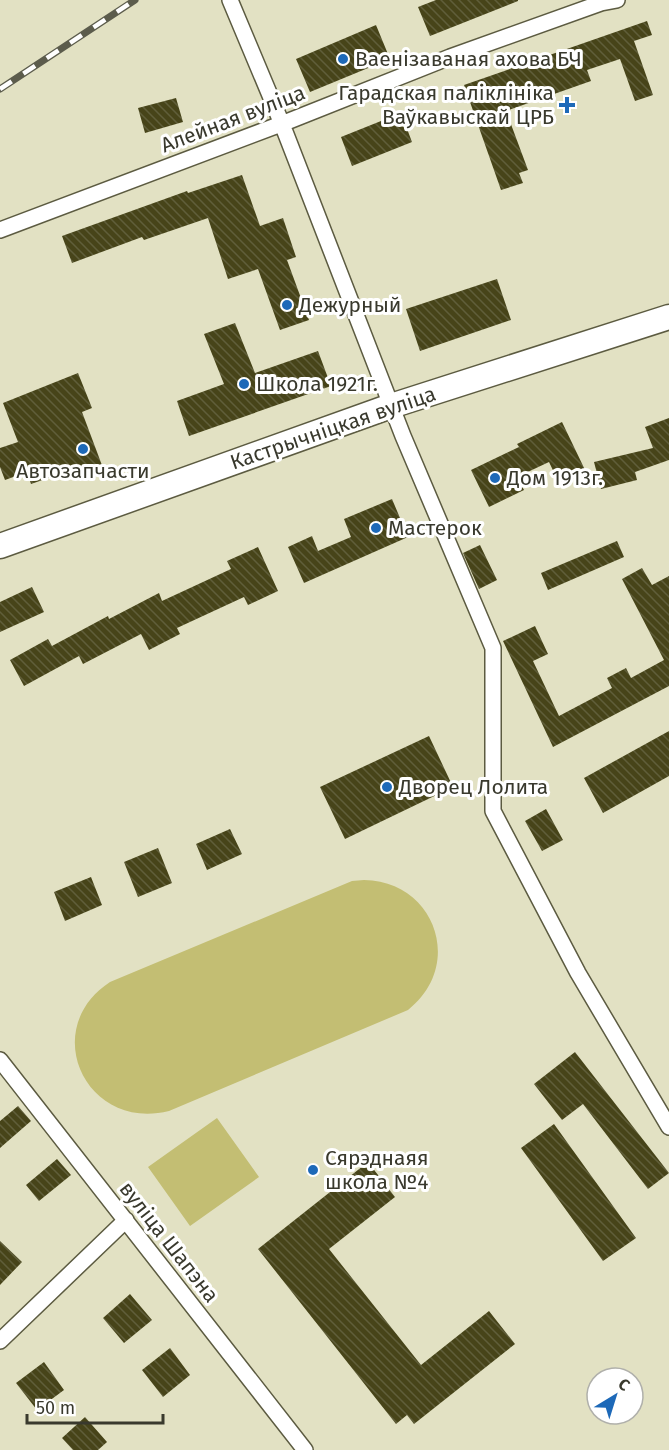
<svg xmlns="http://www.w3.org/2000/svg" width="669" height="1450" viewBox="0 0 669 1450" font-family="'Fira Sans',sans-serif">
  <defs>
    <pattern id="building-back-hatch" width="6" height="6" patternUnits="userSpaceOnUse" patternTransform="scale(1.5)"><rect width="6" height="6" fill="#474419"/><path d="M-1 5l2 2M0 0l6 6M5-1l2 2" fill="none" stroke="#605e3a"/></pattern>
  </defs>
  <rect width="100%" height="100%" fill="#e2e1c3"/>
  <!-- park -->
  <path fill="#c3be73" d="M364,880C435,881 465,965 408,1010L169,1111C86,1132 38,1029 110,982L352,881Z
    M217,1118L259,1177L190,1226L148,1167Z"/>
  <!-- building -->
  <path fill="url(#building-back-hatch)" d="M436,0H518V1L430,36L418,7Z
    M647,21L652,35L634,41L653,95L635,101L620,59L587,70L591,81L506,111L528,170L519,173L523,183L501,190L464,85Z
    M376,25L390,59L310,92L296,59Z
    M176,98L183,122L145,133L138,108Z
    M401,113L412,142L352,166L341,137Z
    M242,175L260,226L283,218L296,257L287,260L309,320L280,330L258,269L228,279L208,218L144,240L142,237L72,263L62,236L187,191L188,193Z
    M497,279L511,320L420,351L406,309Z
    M235,323L255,373L318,351L331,386L189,436L177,401L224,384L204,334Z
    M78,373L92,408L82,412L103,468L80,476L77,468L31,484L27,472L5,480L0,467V448L18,442L3,403Z
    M669,418V460L635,472L637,480L601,489L594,462L653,448L645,427Z
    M562,422L586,472L560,485L549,462L517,477L524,490L489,507L471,470L519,447L517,444Z
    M392,499L408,537L304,583L288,547L312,536L318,551L351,537L344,519Z
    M617,541L624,557L548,590L541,573Z
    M480,545L497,580L479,589L463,553Z
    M258,547L278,591L248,605L244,597L177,628L180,634L149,650L141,634L83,664L79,656L24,686L10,660L48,639L52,646L108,616L109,619L159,593L162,601L231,569L227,561Z
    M642,568L652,585L669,576V686L553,747L503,641L535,626L548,654L533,661L559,716L612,688L607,678L626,668L631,678L664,660L622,579Z
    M32,587L44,612L0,632V602Z
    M669,731V776L603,813L584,778Z
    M429,736L453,787L345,839L320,787Z
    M546,809L563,840L542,851L525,821Z
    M230,829L242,854L207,870L196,844Z
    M158,848L172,883L138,897L124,862Z
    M91,877L102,905L65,921L54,892Z
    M575,1052L669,1173L648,1189L583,1104L562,1120L534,1084Z
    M18,1106L31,1121L0,1148V1121Z
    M554,1124L636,1238L603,1261L521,1148Z
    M57,1159L71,1175L39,1201L26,1185Z
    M368,1162L395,1197L329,1249L421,1365L489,1311L515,1344L414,1424L407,1415L396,1424L258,1249Z
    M0,1241L22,1262L0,1285Z
    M130,1294L152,1320L124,1343L103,1318Z
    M170,1348L190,1375L163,1397L142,1370Z
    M44,1362L64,1390L37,1410L16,1383Z
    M85,1417L107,1442L98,1450H73L62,1438Z"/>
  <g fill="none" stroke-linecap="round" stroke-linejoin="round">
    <defs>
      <path id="minor" d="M230,0L282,124L403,436L493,648V811L578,973L669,1127
        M0,230L289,121L450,57L601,3L617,0
        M0,1060L305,1450
        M0,1341L126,1220"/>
      <path id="primary" d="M0,546L391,406L669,317"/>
    </defs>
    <!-- minor casing -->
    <use href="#minor" stroke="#5c5b41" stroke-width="18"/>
    <!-- primary casing -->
    <use href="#primary" stroke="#5c5b41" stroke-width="27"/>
    <!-- minor -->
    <use href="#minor" stroke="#fff" stroke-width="15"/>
    <!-- primary -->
    <use href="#primary" stroke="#fff" stroke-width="24"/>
    <defs>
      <path id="rail" d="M0,89L135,0"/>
    </defs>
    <!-- rail casing -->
    <use href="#rail" stroke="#5c5c4c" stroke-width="7"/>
    <!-- rail -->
    <use href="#rail" stroke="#fff" stroke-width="4.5" stroke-dasharray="14" stroke-linecap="butt"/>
  </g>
  <!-- markers -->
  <g fill="#1d69b8" stroke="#fff" stroke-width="2">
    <circle cx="343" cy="59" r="6"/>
    <path d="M564 96h6v6h6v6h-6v6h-6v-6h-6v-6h6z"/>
    <circle cx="287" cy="305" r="6"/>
    <circle cx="244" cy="384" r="6"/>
    <circle cx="83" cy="449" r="6"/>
    <circle cx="495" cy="478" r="6"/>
    <circle cx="376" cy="528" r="6"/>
    <circle cx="387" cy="787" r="6"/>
    <circle cx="313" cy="1170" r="6"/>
  </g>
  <g text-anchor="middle" stroke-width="6" stroke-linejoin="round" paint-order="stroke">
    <!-- poi labels -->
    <g font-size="21" fill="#39392d" stroke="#fff" text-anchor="start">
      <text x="355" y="66">Ваенізаваная ахова БЧ</text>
      <text x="554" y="100" text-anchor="end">Гарадская паліклініка<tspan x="554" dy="24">Ваўкавыскай ЦРБ</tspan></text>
      <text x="299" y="312">Дежурный</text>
      <text x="256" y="391">Школа 1921г.</text>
      <text x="83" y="478" text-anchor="middle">Автозапчасти</text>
      <text x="507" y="485">Дом 1913г.</text>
      <text x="388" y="535">Мастерок</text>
      <text x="399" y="794">Дворец Лолита</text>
      <text x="325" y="1165">Сярэднаяя<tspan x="325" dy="24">школа №4</tspan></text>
    </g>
    <!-- street labels -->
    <g font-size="21" fill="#39392d" stroke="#fff">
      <text transform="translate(233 119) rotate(-21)" y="7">Алейная вуліца</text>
      <text transform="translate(333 428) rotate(-19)" y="7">Кастрычніцкая вуліца</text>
      <text transform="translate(169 1242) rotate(52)" y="7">вуліца Шапэна</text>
    </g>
  </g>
  <!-- north arrow -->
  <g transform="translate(615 1396) rotate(38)"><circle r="28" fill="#ffffff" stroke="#b0b0ab" stroke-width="1.5"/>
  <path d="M0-4.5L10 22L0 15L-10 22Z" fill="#1d69b8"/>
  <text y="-9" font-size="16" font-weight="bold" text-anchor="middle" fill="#39392d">С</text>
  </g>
  <!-- scale -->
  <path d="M27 1414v9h136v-9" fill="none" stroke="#39392d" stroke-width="3"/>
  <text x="36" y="1414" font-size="18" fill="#39392d" stroke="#ffffff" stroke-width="4.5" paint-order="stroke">50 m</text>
</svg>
